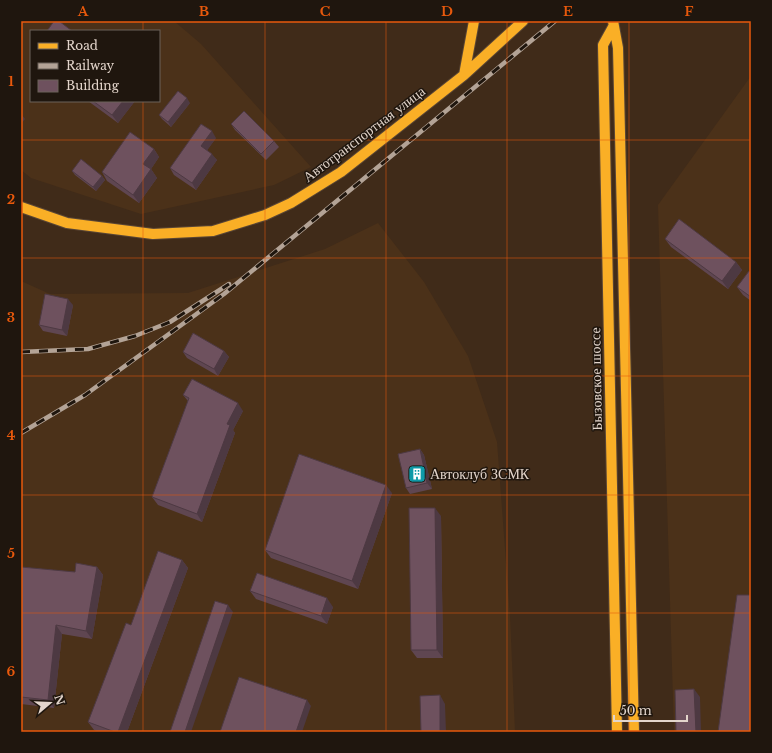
<svg xmlns="http://www.w3.org/2000/svg" width="772" height="753" viewBox="0 0 772 753" font-family="'Libre Baskerville',serif">
  <rect width="100%" height="100%" fill="#402b19"/>
  <!-- built -->
  <path fill="#4b3119" fill-rule="evenodd" d="M21,21H174L201,44L311,167L274,185L141,214L31,178L21,170ZM31,31H159V101H31Z
    M751,76V732H674L658,205Z
    M378,223L424,282L468,356L497,442L510,616L515,732H21V281L50,294L188,293L325,249Z"/>
  <g fill="none" stroke-linecap="round" stroke-linejoin="round">
    <defs>
      <path id="major" d="M613,21L618,48L634,732
        M613,27L603,45L617,732
        M464,75L474,21
        M21,207L67,223L153,234L213,231L265,215L291,203L341,172L464,75L523,21"/>
    </defs>
    <!-- major casing -->
    <use href="#major" stroke="#5a4635" stroke-width="12"/>
    <!-- major -->
    <use href="#major" stroke="#faaf26" stroke-width="10"/>
    <defs>
      <path id="rail" d="M21,352L88,349L135,336L170,322L229,284
        M21,433L85,395L224,294L555,21"/>
    </defs>
    <!-- rail casing -->
    <use href="#rail" stroke="#b3a396" stroke-width="4.5"/>
    <!-- rail -->
    <use href="#rail" stroke="#1f160e" stroke-width="3" stroke-dasharray="9" stroke-linecap="butt"/>
  </g>
  <!-- wall -->
  <path fill="#5f4651" d="M88,101H135L118,123Z
    M190,103L171,127L162,119L159,115Z
    M231,124L274,141L279,147L266,160L235,130Z
    M216,138L207,150L217,160L196,190L174,175L170,168Z
    M154,149L159,157L151,169L157,178L139,203L107,181L102,172Z
    M72,171L102,176L105,180L96,191L75,175Z
    M665,239L736,262L742,270L728,289L671,247Z
    M751,272V301L743,295L737,287Z
    M73,305L67,336L43,331L39,325Z
    M224,351L229,357L218,376L187,358L183,352Z
    M183,395L243,411L233,430L235,433L202,522L158,505L152,497L188,401Z
    M420,449L424,455L432,489L410,494L406,488Z
    M392,493L358,589L271,558L265,550Z
    M441,516L443,658H417L411,650Z
    M182,560L188,568L127,732H99L94,730L88,722Z
    M21,567L75,572L97,567L103,575L92,639L62,634L54,708L21,704Z
    M250,591L333,607L327,624L256,599Z"/>
  <!-- shaded-wall -->
  <path fill="#4d3942" d="M21,21H25L21,26Z
    M187,98L190,103L171,127L168,122Z
    M123,101H135L118,123L112,115Z
    M22,115L25,119L21,124V116Z
    M212,131L216,138L206,152L201,146Z
    M154,149L159,157L149,172L143,164Z
    M212,154L217,160L196,190L192,183Z
    M151,169L157,178L139,203L133,195Z
    M102,176L105,180L96,191L93,187Z
    M736,262L742,270L728,289L722,281Z
    M68,299L73,305L67,336L62,330Z
    M224,351L229,357L218,376L214,369Z
    M238,403L243,411L233,430L235,433L202,522L197,514L227,424Z
    M420,449L424,455L432,489L427,483Z
    M386,485L392,493L358,589L352,581Z
    M435,508L441,516L443,658L437,650Z
    M182,560L188,568L127,732H118Z
    M97,567L103,575L92,639L86,631Z
    M327,598L333,607L327,624L321,616Z
    M228,605L233,612L191,732H185Z
    M56,625L62,634L54,708L48,700Z
    M694,689L700,697L701,732H696Z
    M440,695L445,704L446,732H440Z
    M307,700L311,706L302,732H296Z"/>
  <!-- building -->
  <path fill="#6e515e" stroke="#4d3942" d="M54,21H59L72,31H47Z
    M178,91L187,98L168,122L159,115Z
    M93,101H123L112,115Z
    M244,111L274,141L261,154L231,124Z
    M201,124L212,131L201,146L212,154L192,183L170,168Z
    M130,132L154,149L143,164L151,169L133,195L102,172Z
    M81,159L102,176L93,187L72,171Z
    M679,219L736,262L722,281L665,239Z
    M749,271L751,272V297L737,287Z
    M45,294L68,299L62,330L39,325Z
    M193,333L224,351L214,369L183,352Z
    M192,379L238,403L227,424L230,425L197,514L152,497L189,398L183,395Z
    M420,449L427,483L406,488L398,454Z
    M299,454L386,485L352,581L265,550Z
    M409,508H435L437,650H411Z
    M158,551L182,560L118,732H115L88,722L126,623L131,625Z
    M76,563L97,567L86,631L56,625L48,700L21,697V567L75,572Z
    M257,573L327,598L321,616L250,591Z
    M737,595H751V732H718Z
    M215,601L228,605L185,732H170Z
    M239,677L307,700L296,732H220Z
    M694,689L696,732H676L675,690Z
    M440,695V732H421L420,696Z"/>
  <!-- grid -->
  <path fill="none" stroke="#e8590c" stroke-width="1" stroke-opacity="0.55" d="M143,21V31M265,21V732M386,21V732M507,21V732M629,21V732M143,101V732M21,140H751M21,258H751M21,376H751M21,495H751M21,613H751"/>
  <!-- icons -->
  <defs>
    <symbol id="building-square" viewBox="-11 -11 22 22"><rect x="-9" y="-9" width="18" height="18" rx="4" fill="#0f9aa8" stroke="#1f160e"/><path d="M-4-6H4V6H1V3H-1V6H-4ZM-2.5-4.3h1.7v1.8h-1.7ZM.8-4.3h1.7v1.8H.8ZM-2.5-1h1.7V.8h-1.7ZM.8-1h1.7V.8H.8Z" fill="#fff"/></symbol>
  </defs>
  <g fill-rule="evenodd">
    <use href="#building-square" x="407" y="464" width="20" height="20"/>
  </g>
  <g text-anchor="middle" stroke-width="3" stroke-linejoin="round" paint-order="stroke">
    <!-- street labels -->
    <g font-size="14" fill="#e3d5cb" stroke="#1f160e">
      <text transform="translate(364 134) rotate(-37)" y="5">Автотранспортная улица</text>
      <text transform="translate(596 379) rotate(-91)" y="5">Бызовское шоссе</text>
    </g>
    <!-- poi labels -->
    <g font-size="14" fill="#e3d5cb" stroke="#1f160e" text-anchor="start">
      <text x="430" y="479">Автоклуб ЗСМК</text>
    </g>
  </g>
  <!-- border -->
  <rect width="772" height="753" fill="none" stroke="#1f160e" stroke-width="44"/>
  <!-- legend -->
  <rect x="30" y="30" width="130" height="72" fill="#1f160e" stroke="#6d625a"/>
  <rect x="38" y="43" width="20" height="6" fill="#faaf26" stroke="#6d625a"/>
  <text x="66" y="50" font-size="12" fill="#e3d5cb">Road</text>
  <rect x="38" y="63" width="20" height="6" fill="#b3a396" stroke="#6d625a"/>
  <text x="66" y="70" font-size="12" fill="#e3d5cb">Railway</text>
  <rect x="38" y="80" width="20" height="12" fill="#6e515e" stroke="#6d625a"/>
  <text x="66" y="90" font-size="12" fill="#e3d5cb">Building</text>
  <!-- north arrow -->
  <g transform="translate(50 703) rotate(71)" stroke="#1f160e" stroke-width="3" paint-order="stroke">
  <path d="M0-3L7 15L0 10L-7 15Z" fill="#e3d5cb"/>
  <text y="-6" font-size="11" font-weight="bold" text-anchor="middle" fill="#e3d5cb">N</text>
  </g>
  <!-- scale -->
  <path d="M614 715v6h73v-6" fill="none" stroke="#e3d5cb" stroke-width="2"/>
  <text x="620" y="715" font-size="12" fill="#e3d5cb" stroke="#1f160e" stroke-width="3" paint-order="stroke">50 m</text>
  <rect x="22" y="22" width="728" height="709" fill="none" stroke="#e8590c" stroke-width="1.5"/>
  <g font-size="13" text-anchor="middle" font-weight="bold" fill="#e8590c">
    <text x="83" y="16">A</text>
    <text x="204" y="16">B</text>
    <text x="325" y="16">C</text>
    <text x="447" y="16">D</text>
    <text x="568" y="16">E</text>
    <text x="689" y="16">F</text>
    <text x="11" y="86">1</text>
    <text x="11" y="204">2</text>
    <text x="11" y="322">3</text>
    <text x="11" y="440">4</text>
    <text x="11" y="558">5</text>
    <text x="11" y="676">6</text>
  </g>
</svg>
